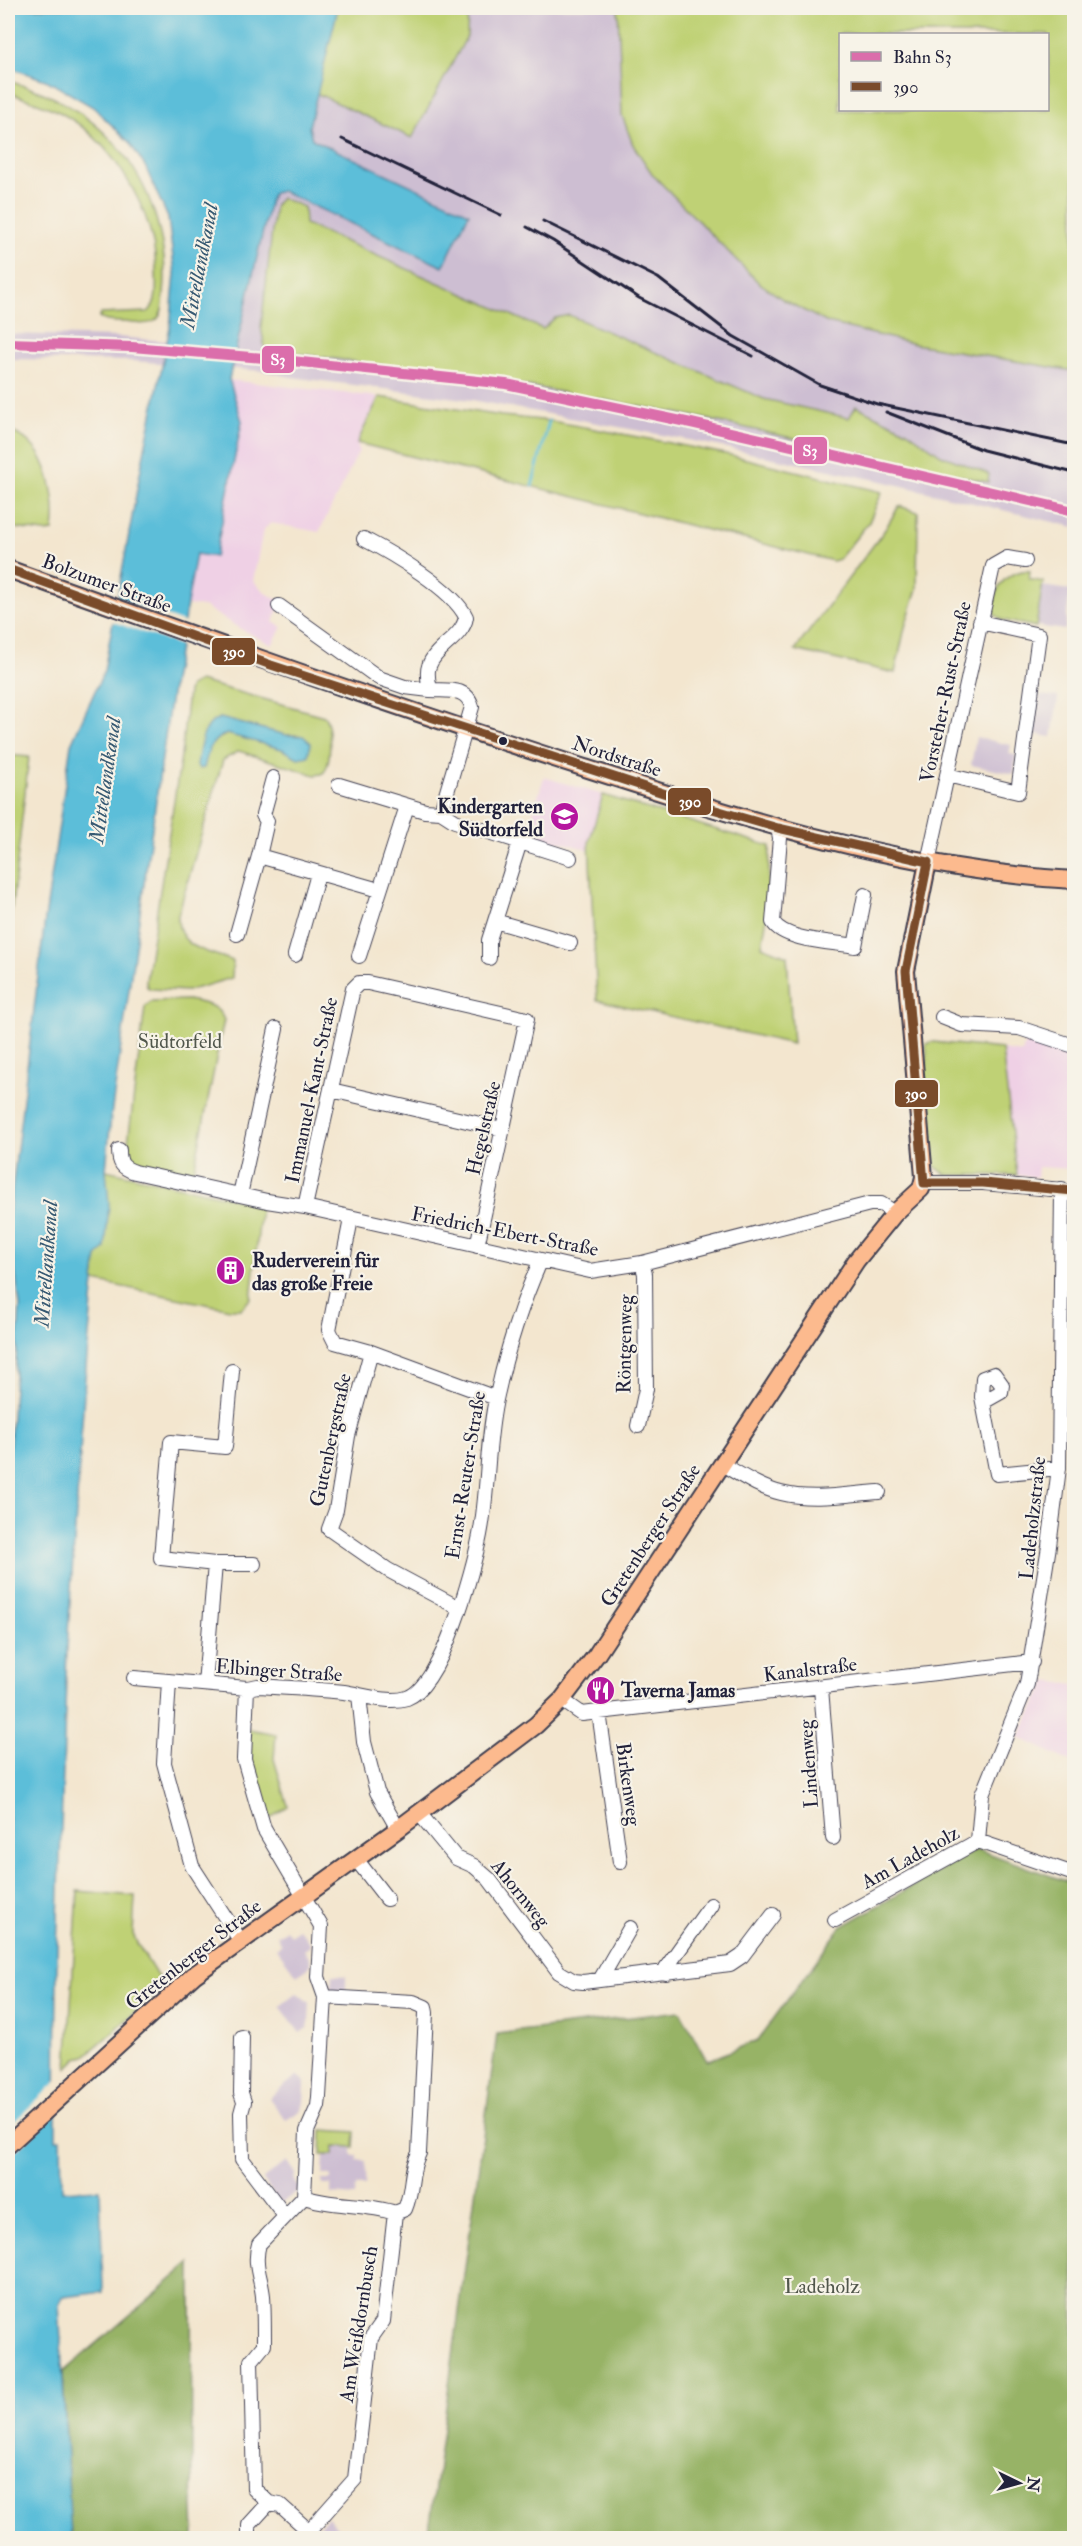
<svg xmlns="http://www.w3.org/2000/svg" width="1082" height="2546" viewBox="0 0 1082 2546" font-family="'IM FELL Double Pica',serif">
  <rect width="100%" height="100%" fill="#f7f3e8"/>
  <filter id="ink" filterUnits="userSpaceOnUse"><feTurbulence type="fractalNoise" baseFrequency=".0167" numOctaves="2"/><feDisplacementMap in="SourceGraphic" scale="12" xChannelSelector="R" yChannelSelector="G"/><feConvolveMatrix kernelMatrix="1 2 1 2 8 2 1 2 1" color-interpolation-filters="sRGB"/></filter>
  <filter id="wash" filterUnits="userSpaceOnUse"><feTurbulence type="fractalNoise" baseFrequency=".008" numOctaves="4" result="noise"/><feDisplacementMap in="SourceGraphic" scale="24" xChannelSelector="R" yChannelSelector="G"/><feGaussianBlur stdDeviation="1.35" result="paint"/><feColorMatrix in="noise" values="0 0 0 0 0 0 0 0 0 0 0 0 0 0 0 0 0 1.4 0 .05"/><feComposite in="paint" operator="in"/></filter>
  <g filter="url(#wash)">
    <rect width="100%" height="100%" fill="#f3e6cf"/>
    <!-- built -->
    <path fill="#efd0e5" d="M229,380L379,397L357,443L359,451L319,532L271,523L263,530L253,581L266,593L281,602L273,622L282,627L272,645L239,628L205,607L187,605L196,554L215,557L242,421Z
      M544,777L603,795L589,842V850L558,841L548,846L525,839Z
      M1026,1040L1074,1054V1169L1038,1167L1037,1177L1017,1175L1002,1050L1022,1053Z
      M1047,1681L1074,1685V1764L1019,1737Z"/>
    <!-- industrial -->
    <path fill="#cdbed2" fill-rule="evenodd" d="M458,8H1074V527L886,482L689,440L472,400L291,377L263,371L132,361L8,359V334L117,337L236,347L268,205L271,196L278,191L289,194L443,267L468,213L312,139L309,127L316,93L413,138L468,10ZM840,34H1048V110H840Z
      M1042,586L1070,590L1065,630L1037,626Z
      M1040,695L1058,697L1052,737L1034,734Z
      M976,737L1011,745L1009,754L1016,755L1014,774L971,765Z
      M286,1929L290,1935L299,1929L311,1944L304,1950L310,1958V1966L297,1976L276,1948L282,1944L277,1936Z
      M332,1975L346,1976V1993H331Z
      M297,1993L310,2002L309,2023L307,2028L300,2033L280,2006Z
      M298,2075L305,2083L304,2102L302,2110L286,2120L269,2098Z
      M333,2146L352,2147V2156H357V2160L366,2161L365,2186H356L355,2196L331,2194V2185H322V2180H331V2175H323L324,2155H333Z
      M287,2161L295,2172L294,2182L300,2189L280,2204L263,2179Z
      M327,2518L349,2538H318L317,2528Z"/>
    <!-- green -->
    <path fill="#bfd175" stroke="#707a58" stroke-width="1.5" fill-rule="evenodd" d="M338,8H458L468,10L467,36L412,138L316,93Z
      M618,8H1074V371L915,344L828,323L784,300L758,282L653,175L633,145L622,115ZM840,34H1048V110H840Z
      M8,81C50,92 87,112 116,145C151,185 169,242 164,294C163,303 163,315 156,320C148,326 134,323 125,322C116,321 105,323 99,317L101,314L148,312C159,303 156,281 156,268C154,210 112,139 59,112C43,104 24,99 8,92Z
      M281,198L304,207L305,224L543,329L555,318L569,315L764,399L849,418L856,406L907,431L941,455L989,474L988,482L693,416L528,386L265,349L261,327L275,205Z
      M379,397L502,416L551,421L654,440L730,455L882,492L869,522L839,559L833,561L357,443Z
      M14,433C49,446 57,499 53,531L44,532L8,527V437Z
      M899,506L918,512L917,589L905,627L895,673L795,650L884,531Z
      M1022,571H1030L1029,579L1043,582L1036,627L1002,620L994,614C993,593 1000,576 1022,571Z
      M199,681L324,716C332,725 332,767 322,774L315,775L239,751L223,760L178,915C176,949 208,951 233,961L232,978L187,991L151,989L147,987L146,981L181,756L188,692L190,686ZM220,718L286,735H299L286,752L282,749L228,734L215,740L208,751Z
      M8,755L29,757L8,941Z
      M603,795L770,846L767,917L762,946L787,956L793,1044L597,1000L589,842Z
      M188,1000C203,1003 218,1004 224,1020L192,1180C175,1176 129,1170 127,1150L145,1007L152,1001Z
      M933,1042L1002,1049L1017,1175H947L934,1166L924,1071L927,1062L926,1044Z
      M106,1170L253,1203L261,1207L251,1298L241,1309H230L94,1281Z
      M249,1729L276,1734L274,1759L288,1806L265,1822L247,1757Z
      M78,1891L135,1896L133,1934L138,1945L164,1987L85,2056L77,2058L67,2068Z
      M322,2130L355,2132L354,2147L334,2146L333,2155H321Z"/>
    <!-- forest -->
    <path fill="#97b366" stroke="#5c6a50" stroke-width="1.5" d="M977,1849L1070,1883L1074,1888V2538H428L497,2034L680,2011L707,2061L758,2040L841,1927Z
      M191,2263L192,2475L194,2538H71L63,2372Z"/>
    <!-- water -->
    <path fill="#5bbed9" stroke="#3e708a" stroke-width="1.5" d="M8,8H338L309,127L312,139L469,213L443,267L282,191L274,193L271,196L229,379L242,421L215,557L196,554L173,681L111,1116L106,1170L109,1204L105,1249L97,1256L94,1281L85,1378L67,1648L57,1951L56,2139H61L62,2191L100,2189L103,2292L64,2297L59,2303L71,2538H8V1469L20,1306L8,1223L45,919L71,744L104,671L140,473L170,327L175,274L168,218L145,166L129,142L93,107L48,81L8,67Z
      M220,718L286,735L303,736L311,743L308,756L298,758L282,749L227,734C210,739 208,752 204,768L199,769L197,765C200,748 201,724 220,718Z"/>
    <!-- pier -->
    <path fill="#f3e6cf" d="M114,597L186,623L182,646L110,621Z
      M59,2079V2111L8,2158V2127Z"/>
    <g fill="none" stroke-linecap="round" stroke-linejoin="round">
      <!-- stream -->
      <path stroke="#5bbed9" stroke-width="3" d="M532,486L549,421"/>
    </g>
  </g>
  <g filter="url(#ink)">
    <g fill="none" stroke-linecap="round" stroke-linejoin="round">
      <defs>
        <path id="minor" d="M364,539C391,553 453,589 466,617C463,638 435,647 429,666C426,674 429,683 430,690C446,691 467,686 472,707L441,812
          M279,606L379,678L405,687L430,690
          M947,775L1018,792L1039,635L980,622
          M273,778L263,815L267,821L259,856L379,890
          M339,785L425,811L441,812
          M441,812L455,821L570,858
          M778,828L780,838L773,922C784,941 834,942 855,946L865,895
          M928,862L993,566L1007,558L1025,561
          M495,921L570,943
          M237,934L259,856
          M295,955L318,874
          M359,956L407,806
          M489,958V940L520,842
          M942,1017L962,1025L1019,1028L1074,1046
          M331,1090L502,1129
          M119,1150C119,1163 122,1168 135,1172L267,1201L305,1207L590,1271L642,1263L870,1204H881L895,1213
          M924,1183H983L1074,1191
          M240,1195L276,1029
          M305,1207L353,989L359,983H368L527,1019L477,1246
          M351,1219L329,1330L335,1342L371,1352L496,1398
          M371,1352L348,1436L336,1510L329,1529L388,1570L459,1608
          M985,1401L1001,1392L1002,1385L994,1374L983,1378L982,1397L997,1474L1059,1468
          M638,1426L646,1389L645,1274L642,1263
          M722,1464C741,1475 760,1488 781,1493C812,1501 848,1494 879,1492
          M215,1564H254
          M134,1678L247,1688L258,1686C287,1688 316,1689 344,1692C363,1695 389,1704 407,1698C442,1686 473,1570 480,1535C489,1489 486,1441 497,1395C507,1349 521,1305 540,1262
          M169,1681L164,1763L192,1866L240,1940
          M205,1684L215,1564L161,1558L171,1442L225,1447L232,1371
          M247,1688L244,1759L264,1829L321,1926L318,1977L325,1997L319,2097L318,2106L307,2131L304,2197L259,2244C253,2264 261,2277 263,2296C264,2312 264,2329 264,2345L251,2361L254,2489L269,2503L280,2505L309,2531L314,2538
          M821,1688L833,1838
          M359,1695L364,1742L377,1792L398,1829
          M562,1700L582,1714L1032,1662
          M599,1712L620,1862
          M419,1813L456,1858L474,1866L489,1879L559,1972L574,1981L583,1982L730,1964L742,1956L773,1915
          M978,1841L982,1795L1027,1684L1049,1546L1059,1468L1062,1189
          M356,1859L387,1899
          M835,1920L978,1841L1074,1874
          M666,1973V1968L711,1905
          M600,1980L630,1928
          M242,2037L241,2093L244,2102L241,2113L242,2159L285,2216
          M304,2197C333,2207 366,2203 395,2213L405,2209C414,2188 409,2172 419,2153L426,2013L425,2007L413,2002L325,1997
          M309,2531L355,2479L371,2338L383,2321L395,2213
          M249,2538V2525L269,2503"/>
        <path id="major" d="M8,569C199,638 391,706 585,768C744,819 906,871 1074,880
          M8,2145L194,1975L398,1829L536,1725L562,1700L597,1654L856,1261L895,1213L921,1189L924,1177L906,971L928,862"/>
      </defs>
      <!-- minor casing -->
      <use href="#minor" stroke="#413f51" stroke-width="16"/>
      <!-- major casing -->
      <use href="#major" stroke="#413f51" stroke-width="20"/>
      <!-- minor -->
      <use href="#minor" stroke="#fff" stroke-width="14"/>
      <!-- major -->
      <use href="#major" stroke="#fcba8e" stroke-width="16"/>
      <!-- rail -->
      <path stroke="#22223b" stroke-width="3" d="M342,139L501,215
        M543,221L658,278L733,336L820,385L877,404L1074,445
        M527,227L553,241L639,298L753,356
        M886,412L983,450L1074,473"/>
      <defs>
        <path id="bus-1" d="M8,569L271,665L709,808L778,828L928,862L906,971L924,1183H983L1074,1191"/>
      </defs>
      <!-- bus-1 casing -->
      <use href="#bus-1" stroke="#f7f3e8" stroke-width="14"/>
      <!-- bus-1 -->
      <use href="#bus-1" stroke="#7a4b2a" stroke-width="9"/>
      <defs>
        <path id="rail-1" d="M8,343L132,347L264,358L506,384L691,423L1074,511"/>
      </defs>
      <!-- rail-1 casing -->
      <use href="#rail-1" stroke="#f7f3e8" stroke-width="15"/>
      <!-- rail-1 -->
      <use href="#rail-1" stroke="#db6eab" stroke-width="10"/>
    </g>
  </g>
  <!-- icons -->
  <defs>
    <symbol id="school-disc" viewBox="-11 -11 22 22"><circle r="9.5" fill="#b5179e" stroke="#f7f3e8"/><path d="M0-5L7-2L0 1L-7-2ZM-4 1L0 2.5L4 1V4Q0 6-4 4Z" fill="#fff"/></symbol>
    <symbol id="building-disc" viewBox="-11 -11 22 22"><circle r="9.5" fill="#b5179e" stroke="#f7f3e8"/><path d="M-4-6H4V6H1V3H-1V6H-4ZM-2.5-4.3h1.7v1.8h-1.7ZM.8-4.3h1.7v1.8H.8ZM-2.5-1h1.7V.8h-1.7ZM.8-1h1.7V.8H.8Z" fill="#fff"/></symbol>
    <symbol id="restaurant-disc" viewBox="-11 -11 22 22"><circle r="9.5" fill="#b5179e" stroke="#f7f3e8"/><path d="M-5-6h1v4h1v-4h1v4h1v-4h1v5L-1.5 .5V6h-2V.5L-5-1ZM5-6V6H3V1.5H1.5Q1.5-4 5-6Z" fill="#fff"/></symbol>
  </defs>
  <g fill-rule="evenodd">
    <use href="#school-disc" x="548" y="800" width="33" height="33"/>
    <use href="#building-disc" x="214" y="1254" width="33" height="33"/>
    <use href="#restaurant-disc" x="584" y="1674" width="33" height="33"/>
  </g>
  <!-- markers -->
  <circle fill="#22223b" stroke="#f7f3e8" stroke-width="2" cx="503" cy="741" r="5"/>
  <g text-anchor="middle" stroke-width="4.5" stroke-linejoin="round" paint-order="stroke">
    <!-- street labels -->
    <g font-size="20" fill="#22223b" stroke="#f7f3e8">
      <text transform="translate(107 583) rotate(20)" y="7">Bolzumer Straße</text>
      <text transform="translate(945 692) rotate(-78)" y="7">Vorsteher-Rust-Straße</text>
      <text transform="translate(617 756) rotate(18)" y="7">Nordstraße</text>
      <text transform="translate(311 1090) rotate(-78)" y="7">Immanuel-Kant-Straße</text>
      <text transform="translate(483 1128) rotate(-77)" y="7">Hegelstraße</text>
      <text transform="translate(505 1231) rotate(11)" y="7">Friedrich-Ebert-Straße</text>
      <text transform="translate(624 1344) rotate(-89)" y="7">Röntgenweg</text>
      <text transform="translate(330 1440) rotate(-78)" y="7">Gutenbergstraße</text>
      <text transform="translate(465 1475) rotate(-81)" y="7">Ernst-Reuter-Straße</text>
      <text transform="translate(1032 1518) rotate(-84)" y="7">Ladeholzstraße</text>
      <text transform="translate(650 1535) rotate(-57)" y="7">Gretenberger Straße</text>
      <text transform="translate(810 1669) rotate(-7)" y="7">Kanalstraße</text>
      <text transform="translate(279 1670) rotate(4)" y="7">Elbinger Straße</text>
      <text transform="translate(808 1764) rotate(-94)" y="7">Lindenweg</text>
      <text transform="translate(629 1784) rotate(82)" y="7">Birkenweg</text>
      <text transform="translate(910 1857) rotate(-29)" y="7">Am Ladeholz</text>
      <text transform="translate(521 1893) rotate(51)" y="7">Ahornweg</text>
      <text transform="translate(193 1954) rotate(-38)" y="7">Gretenberger Straße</text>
      <text transform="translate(358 2324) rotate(-81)" y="7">Am Weißdornbusch</text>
    </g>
    <!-- poi labels -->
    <g font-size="20" font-weight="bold" fill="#22223b" stroke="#f7f3e8" text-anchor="start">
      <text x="543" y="813" text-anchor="end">Kindergarten<tspan x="543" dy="23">Südtorfeld</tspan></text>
      <text x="252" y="1267">Ruderverein für<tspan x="252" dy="23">das große Freie</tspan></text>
      <text x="621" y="1697">Taverna Jamas</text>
    </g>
    <!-- park labels -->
    <g font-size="20" fill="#51574c" stroke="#f7f3e8">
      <text x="180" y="1048">Südtorfeld</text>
      <text x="822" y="2293">Ladeholz</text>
    </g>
    <!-- water labels -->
    <g font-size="21" font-style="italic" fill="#365972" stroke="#f7f3e8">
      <text transform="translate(199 266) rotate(-79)" y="7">Mittellandkanal</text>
      <text transform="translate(105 780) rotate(-82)" y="7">Mittellandkanal</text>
      <text transform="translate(46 1264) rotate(-86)" y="7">Mittellandkanal</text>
    </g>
  </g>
  <g stroke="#f7f3e8" stroke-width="2">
    <rect x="261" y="345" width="34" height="29" rx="6" fill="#db6eab"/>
    <rect x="793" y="436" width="35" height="29" rx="6" fill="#db6eab"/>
    <rect x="211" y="637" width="45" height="29" rx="6" fill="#7a4b2a"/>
    <rect x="667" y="787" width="45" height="29" rx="6" fill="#7a4b2a"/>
    <rect x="894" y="1079" width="45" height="29" rx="6" fill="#7a4b2a"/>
  </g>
  <g font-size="16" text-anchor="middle" font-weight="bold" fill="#fff">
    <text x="278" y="365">S3</text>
    <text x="810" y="456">S3</text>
    <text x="234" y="657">390</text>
    <text x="690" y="807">390</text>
    <text x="916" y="1099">390</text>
  </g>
  <!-- margin -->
  <rect width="1082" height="2546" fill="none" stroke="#f7f3e8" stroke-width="30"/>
  <!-- legend -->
  <rect x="839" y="33" width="210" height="78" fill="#f7f3e8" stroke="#a29fa3" stroke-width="1.5"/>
  <rect x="851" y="52" width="30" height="9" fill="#db6eab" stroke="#a29fa3" stroke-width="1.5"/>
  <text x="893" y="63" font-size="18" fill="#22223b">Bahn S3</text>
  <rect x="851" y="82" width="30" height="9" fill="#7a4b2a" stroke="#a29fa3" stroke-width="1.5"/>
  <text x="893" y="93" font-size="18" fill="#22223b">390</text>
  <!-- north arrow -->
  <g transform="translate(1019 2483) rotate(95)" stroke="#f7f3e8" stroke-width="4.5" paint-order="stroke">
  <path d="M0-4.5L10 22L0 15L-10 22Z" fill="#22223b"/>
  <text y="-9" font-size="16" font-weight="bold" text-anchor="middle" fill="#22223b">N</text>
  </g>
</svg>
